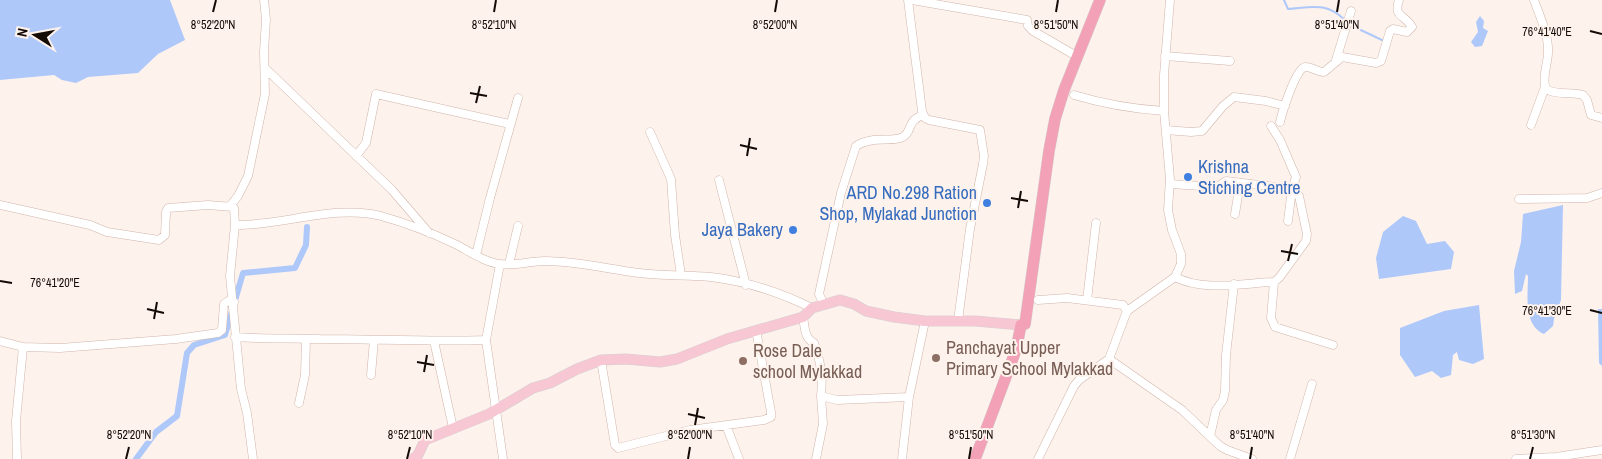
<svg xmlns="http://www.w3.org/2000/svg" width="1602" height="459" viewBox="0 0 1602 459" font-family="'Archivo Narrow',sans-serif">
  <rect width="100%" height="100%" fill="#fef2ed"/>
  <!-- water -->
  <path fill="#aec8fa" d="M0,0H170L185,40L158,54L138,73L88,77L76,83L62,80L54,75L0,80Z
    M1480,16L1484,21L1483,28L1488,31L1482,46L1475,47L1471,42L1478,32L1476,22Z
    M1563,205L1561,300L1554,319L1553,326L1544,334C1523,325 1528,295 1528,276L1526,274L1522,291L1515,294L1514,271L1521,242L1523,214Z
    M1403,216L1416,221L1427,244L1445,241L1454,252L1451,269L1379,279L1376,258L1383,232Z
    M1479,305L1484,359L1473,364L1459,360L1457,352L1453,355L1451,375L1441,378L1432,371L1415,377L1400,355V328L1444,311Z
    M1598,309H1602V366L1599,363Z"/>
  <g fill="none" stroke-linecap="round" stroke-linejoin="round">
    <!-- stream -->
    <path stroke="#aec8fa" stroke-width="2" d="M1284,0L1288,9C1313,7 1326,2 1345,20
      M1350,25L1382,40"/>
    <!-- canal -->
    <path stroke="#aec8fa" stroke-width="6" d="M136,459L156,432L177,416L187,353L194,345L225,335L243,273L295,268L306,245L307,227"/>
    <defs>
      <path id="minor" d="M908,0L922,111L925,118L929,120L980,130L984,156L983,164L970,229L958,321
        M912,0L1027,20L1028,26L1033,31L1078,57
        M1534,0C1540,17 1549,35 1548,53C1548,62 1540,85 1548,90C1556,95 1573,92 1583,95L1587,100L1591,115L1602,118
        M1165,56L1230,61
        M1336,60L1351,11
        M265,68L392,190L429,233
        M1074,95C1104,104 1133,109 1164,111
        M1280,122C1282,113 1296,68 1305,67C1311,66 1317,72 1324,72L1342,57L1376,63L1381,61L1390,31L1393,29L1407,32L1412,27C1405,14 1393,18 1399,0
        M1531,125L1545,87
        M1271,126L1280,140L1296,177L1292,189L1288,221
        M1166,130L1191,132L1202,131L1223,106L1234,97L1266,101L1285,106
        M650,132L671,179L675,235L681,275
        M356,156L366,143L376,94L510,124
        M719,180L746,285
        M1170,184L1217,187L1226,181L1292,189L1299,196L1307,234L1306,241L1279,278L1274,282C1243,283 1204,292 1175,277
        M1519,199L1587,198L1602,193
        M0,205L90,225L107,232L159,240L165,235L166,212L168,208L208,205L233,207L234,208L235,225L230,276L241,389L247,413L253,459
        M230,206L238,196L248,176L265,94L264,52L266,19L264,0
        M1235,214L1240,183
        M235,225C281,226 336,204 381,216C406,223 432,233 455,244C469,251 484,262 500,264C515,266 530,261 545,261C576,261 608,269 639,273C663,276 687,275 711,277C745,281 781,293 812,308
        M476,255L490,198L518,98
        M500,264L486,340L503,459
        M509,264L518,226
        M1274,282L1271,318L1275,327L1333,345
        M1038,300L1067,298L1123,305L1127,311L1109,359L1182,410L1220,446L1227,450L1252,459
        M1087,300L1096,223
        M824,305L819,294L841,193L856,146C873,135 892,143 903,137C913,131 906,121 923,115
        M1127,311L1175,277L1181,264V254L1172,230L1168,210L1170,179L1164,111V75L1170,0
        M803,317C805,327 804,338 814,343C821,363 823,376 821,396
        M235,337C264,339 292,338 320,339C375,339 430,342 486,340
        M0,341L23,347L60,348L176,339L218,333L222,330L224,304L228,301L234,302
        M434,341L453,428
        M601,360L615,445L618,448L690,430L764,420L771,417V412L756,330
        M371,375L374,340
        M299,403L305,375L306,339
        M726,425L739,459
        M1210,436L1216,410L1223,400L1225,391L1226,355L1234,284
        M17,459L16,421L23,347
        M816,459L823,424L821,396L837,400L909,397
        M902,459L909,397L925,321
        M1038,459L1074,386L1079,380L1109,359
        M1290,459L1312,384
        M1516,459L1556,457L1602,450"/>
      <path id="major" d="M413,459L418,455L425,440L489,414L533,388L550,383L577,369L601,360L626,359L660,362L677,359L727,339L803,317L812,308L840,300L854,304L866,311L894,317L925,321H975L1021,325"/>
      <path id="highway" d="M975,459L1016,350L1021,325L1025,324L1049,151L1055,119L1064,90L1100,0"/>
    </defs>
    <!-- minor casing -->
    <use href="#minor" stroke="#d0b5a9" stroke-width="9"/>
    <!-- major casing -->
    <use href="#major" stroke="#d5d3d2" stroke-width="11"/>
    <!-- highway casing -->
    <use href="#highway" stroke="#d5d3d2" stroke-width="12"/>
    <!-- minor -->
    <use href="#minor" stroke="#fff" stroke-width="8"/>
    <!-- major -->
    <use href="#major" stroke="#f7c7d4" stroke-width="10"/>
    <!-- highway -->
    <use href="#highway" stroke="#f2a1b7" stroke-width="11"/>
  </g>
  <!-- ticks -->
  <path fill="none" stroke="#140b07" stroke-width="2" d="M213,12L216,0M494,12L496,0M775,12L777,0M1056,12L1058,0M1337,12L1339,0M1590,31L1602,34M470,93L487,96M476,103L480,86M740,145L757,149M747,156L750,138M1011,198L1028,201M1018,208L1021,191M1281,251L1298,254M1288,261L1292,244M0,281L12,283M147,309L164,313M1590,310L1602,313M154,319L157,302M417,362L434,365M424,372L427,355M688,414L705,418M695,425L698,408M126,459L129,447M407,459L410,447M688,459L690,447M969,459L971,447M1250,459L1252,447M1530,459L1533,447"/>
  <!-- markers -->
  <g fill="#3f7fe0" stroke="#fef2ed" stroke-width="2">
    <circle cx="1188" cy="177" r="5"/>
    <circle cx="987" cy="203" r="5"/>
    <circle cx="793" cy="230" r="5"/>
  </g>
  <g fill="#8d6e63" stroke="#fef2ed" stroke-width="2">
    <circle cx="936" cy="358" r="5"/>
    <circle cx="743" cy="361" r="5"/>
  </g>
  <g text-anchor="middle" stroke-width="4" stroke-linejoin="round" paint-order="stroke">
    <!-- shop labels -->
    <g font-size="18" fill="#366cbe" stroke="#fef2ed" text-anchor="end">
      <text x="1198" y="173" text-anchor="start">Krishna<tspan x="1198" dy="21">Stiching Centre</tspan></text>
      <text x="977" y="199">ARD No.298 Ration<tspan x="977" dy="21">Shop, Mylakad Junction</tspan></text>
      <text x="783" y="236">Jaya Bakery</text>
    </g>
    <!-- education labels -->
    <g font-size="18" fill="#785e54" stroke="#fef2ed" text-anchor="start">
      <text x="946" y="354">Panchayat Upper<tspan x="946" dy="21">Primary School Mylakkad</tspan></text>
      <text x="753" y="357">Rose Dale<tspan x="753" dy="21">school Mylakkad</tspan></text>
    </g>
  </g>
  <g font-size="12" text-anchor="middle" fill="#140b07" stroke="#fef2ed" stroke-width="4" stroke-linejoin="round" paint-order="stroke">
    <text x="213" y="29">8°52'20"N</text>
    <text x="494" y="29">8°52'10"N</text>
    <text x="775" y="29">8°52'00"N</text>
    <text x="1056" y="29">8°51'50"N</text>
    <text x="1337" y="29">8°51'40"N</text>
    <text x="1547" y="36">76°41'40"E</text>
    <text x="55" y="287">76°41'20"E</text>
    <text x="1547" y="315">76°41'30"E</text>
    <text x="129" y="439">8°52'20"N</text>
    <text x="410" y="439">8°52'10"N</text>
    <text x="690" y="439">8°52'00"N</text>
    <text x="971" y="439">8°51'50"N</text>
    <text x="1252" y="439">8°51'40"N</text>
    <text x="1533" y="439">8°51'30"N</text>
  </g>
  <!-- north arrow -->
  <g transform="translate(35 35) rotate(281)" stroke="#fef2ed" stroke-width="4" paint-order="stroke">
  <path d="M0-4L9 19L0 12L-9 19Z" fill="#140b07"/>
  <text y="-8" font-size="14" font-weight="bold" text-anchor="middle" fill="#140b07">N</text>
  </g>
</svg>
